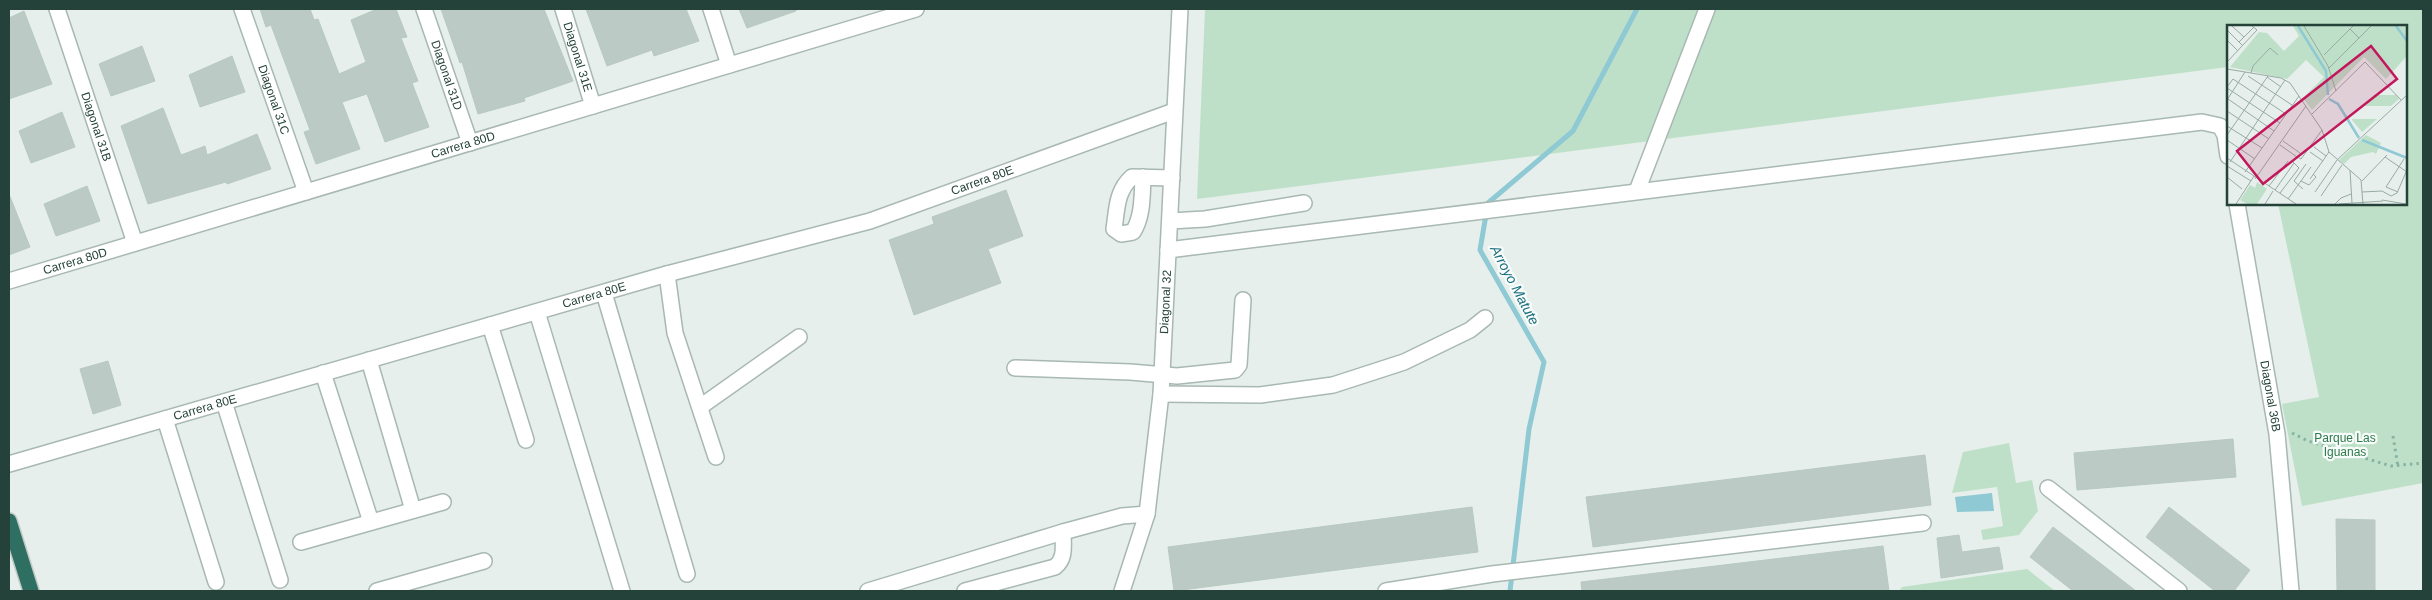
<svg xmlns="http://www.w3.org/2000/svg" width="2432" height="600" viewBox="0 0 2432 600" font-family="Helvetica,sans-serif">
  <rect width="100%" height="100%" fill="#e6efeb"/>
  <!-- green -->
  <path fill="#bfe0c8" d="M1205,9H2423V483L2302,506L2282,404L2319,397L2278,204H2406V26H2228V67L1197,199Z
    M2009,443L2016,483L2032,480L2038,511L2019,535L1983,540L1981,530L2003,526L1997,487L1952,493L1963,452Z
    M2027,569L2055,591H1899L1902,587Z"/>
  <!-- water -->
  <path fill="#8ec9d4" d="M1992,493L1994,511L1957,512L1955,497Z"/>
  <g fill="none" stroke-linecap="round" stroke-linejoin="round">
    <!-- stream -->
    <path stroke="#8ec9d4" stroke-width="5" d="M1510,591L1529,429L1544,362L1480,250L1488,203L1573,131L1637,9"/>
  </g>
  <!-- building -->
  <path fill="#bbcac4" stroke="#b8c9c2" d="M260,9H310L314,20L318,19L339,74L366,62L351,20L377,9H396L407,37L401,38L418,81L412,83L429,127L385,142L367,94L342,102L360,149L316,164L304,132L310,130L271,25L266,27Z
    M441,9H544L573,81L524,98L525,101L478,114L462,62L460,63Z
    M586,9H686L699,41L654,56L652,50L607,66Z
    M739,9H796V11L747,28Z
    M24,11L52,84L9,99V18Z
    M142,46L155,81L111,96L99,64Z
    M232,56L245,92L200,107L189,75Z
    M163,108L181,155L205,146L207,155L257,134L271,169L227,184L226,182L148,204L121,126Z
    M62,112L75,147L31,163L19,131Z
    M87,186L100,221L56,236L44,204Z
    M1006,190L1023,236L988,249L1001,283L914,315L889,240L934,224L932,217Z
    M9,194L30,247L9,255Z
    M108,361L121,405L93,414L80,369Z
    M2233,439L2236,477L2077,490L2074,453Z
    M1925,455L1931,505L1593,547L1586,497Z
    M1472,507L1478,552L1174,591L1168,547Z
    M2169,507L2250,570L2234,591H2215L2146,537Z
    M2336,519L2375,520V591H2337Z
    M2053,527L2100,563L2136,591H2073L2030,557Z
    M1959,535L1962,552L1999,547L2003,569L1941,578L1937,538Z
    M1883,546L1889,591H1582L1581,582Z"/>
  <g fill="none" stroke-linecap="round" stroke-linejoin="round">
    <defs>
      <g id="minor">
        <path id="s1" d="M57,9L135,243"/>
        <path id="s2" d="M242,9L306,192"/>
        <path id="s3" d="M424,9L470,143"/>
        <path id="s4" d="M563,9L593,106"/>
        <path d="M711,9L729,65"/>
        <path d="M1143,177C1142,196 1143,216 1133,232L1121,234L1114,229C1117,210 1116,191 1132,177L1172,178"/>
        <path d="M1637,191L1707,9"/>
        <path id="s5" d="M2237,204L2277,434L2291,591"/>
        <path d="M1170,221L1205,219L1304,203"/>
        <path d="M1168,250L2202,122L2220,126L2225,135L2228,156"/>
        <path d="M667,274L675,333L716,457"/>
        <path id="s6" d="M9,281L916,9"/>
        <path d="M604,293L687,574"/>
        <path d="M537,312L622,591"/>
        <path d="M490,325L526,440"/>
        <path d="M369,360L413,510"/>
        <path d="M1015,368L1130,372L1177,376L1235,370L1239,365L1243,300"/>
        <path d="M323,373L371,522"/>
        <path d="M1161,394L1260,395L1333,385L1404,362L1470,330L1485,318"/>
        <path d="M224,402L280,580"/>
        <path d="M700,407L799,337"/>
        <path d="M165,419L216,582"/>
        <path id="s7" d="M9,464L667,274L870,221L1174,111"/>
        <path d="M2048,488L2179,591"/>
        <path d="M301,542L443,502"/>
        <path d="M377,591L484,561"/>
        <path d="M868,591L1063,532L1122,516L1147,514"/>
        <path d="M965,591L1055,567C1066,558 1063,546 1063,532"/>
        <path id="s8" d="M1122,591L1147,514L1161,394L1180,9"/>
        <path d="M1386,591L1492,574L1923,523"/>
      </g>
      <path id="highway" d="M9,521L31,591"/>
    </defs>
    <!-- minor casing -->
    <use href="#minor" stroke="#a8b8b2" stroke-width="18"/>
    <!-- highway casing -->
    <use href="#highway" stroke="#c2cac8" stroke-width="18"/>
    <!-- path -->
    <path stroke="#86b3a5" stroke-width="3" stroke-dasharray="2.5 4" stroke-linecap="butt" d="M2292,433L2308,441L2391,466L2423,463
      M2393,436L2398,467"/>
    <!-- minor -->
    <use href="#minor" stroke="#fff" stroke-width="15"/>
    <!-- highway -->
    <use href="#highway" stroke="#2f6f62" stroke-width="15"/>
  </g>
  <g text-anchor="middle" stroke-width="4.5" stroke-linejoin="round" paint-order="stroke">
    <!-- street labels -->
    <g font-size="12" fill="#24423a" stroke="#f7fbf9">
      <text dy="4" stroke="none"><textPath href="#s4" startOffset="50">Diagonal 31E</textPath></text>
      <text dy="4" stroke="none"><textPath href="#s3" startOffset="70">Diagonal 31D</textPath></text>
      <text dy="4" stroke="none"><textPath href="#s2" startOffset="96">Diagonal 31C</textPath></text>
      <text dy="4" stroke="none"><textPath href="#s1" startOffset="124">Diagonal 31B</textPath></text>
      <text dy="4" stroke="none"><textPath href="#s6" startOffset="474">Carrera 80D</textPath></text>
      <text dy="4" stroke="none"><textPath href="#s7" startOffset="1014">Carrera 80E</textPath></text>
      <text dy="4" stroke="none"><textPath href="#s6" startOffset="69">Carrera 80D</textPath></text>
      <text dy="4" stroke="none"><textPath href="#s7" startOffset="609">Carrera 80E</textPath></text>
      <text dy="4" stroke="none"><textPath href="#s8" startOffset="294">Diagonal 32</textPath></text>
      <text dy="4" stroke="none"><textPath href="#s5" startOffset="195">Diagonal 36B</textPath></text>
      <text dy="4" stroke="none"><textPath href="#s7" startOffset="204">Carrera 80E</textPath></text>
    </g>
    <!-- park labels -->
    <g font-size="12" fill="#2d7a4b" stroke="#f7fbf9">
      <text x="2345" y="442">Parque Las<tspan x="2345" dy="14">Iguanas</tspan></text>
    </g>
    <!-- water labels -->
    <g font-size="14" font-style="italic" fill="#1c6f80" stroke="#f7fbf9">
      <text transform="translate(1515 285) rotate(62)" y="5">Arroyo Matute</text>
    </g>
  </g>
  <!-- overview -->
  <g transform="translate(2227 25)">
    <rect width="180" height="180" fill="#e6efeb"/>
    <path d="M66,1H180V31L159,54L137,32L85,85L76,73L97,52L79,35L60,54L3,42L32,7L40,8L57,26L72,11ZM147,70H169L172,74L164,81H138ZM150,94L135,107L125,95V94ZM139,110L154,118L149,129L146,127L124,132L117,139L112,135ZM30,157L40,164L30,179H20L13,175L23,160L28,163Z" fill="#bfe0c8"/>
    <path fill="none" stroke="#8ec9d4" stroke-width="2.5" d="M71,1L99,46L101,70M169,1L180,16M102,74L111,79L132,113M135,115L180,133"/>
    <path fill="none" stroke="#98aaa4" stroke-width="1" d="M5,1L17,12M77,1L101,41L109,66M126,1L123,4L132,13M0,5L16,21M0,15L11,26M12,17L27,2M97,30L123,4M0,37L30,5L25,1M102,43L144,1M0,44L54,53L63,58L95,105L102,127L134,155L136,179M24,48L26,41L43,23L51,30M21,51L65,80M40,52L54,62M0,62L6,54L59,89M0,63L53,98M1,74L47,106M0,75L18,47M0,86L42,114M85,89L138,37L174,75M0,101L35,123M0,110L41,51M0,115L28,134M56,116L73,128M53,120L70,132M87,122L99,131M83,127L96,136M158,132L180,147M0,133L69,179M72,133L74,134L95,105M3,137L58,55M0,141L24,156M123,145L125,178M18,147L72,71M0,152L15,164M28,154L79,81M83,154L102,127M74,156L82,160L89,152L86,149M135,156L160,130M42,161L61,136M76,164L67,156L79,139M48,165L67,138M88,167L110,135L180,70M135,167L155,166L164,171M171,167L159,162L177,134M53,168L72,143L65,136M94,171L115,140M164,171L170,168L180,145M61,174L84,142M155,175L179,179M9,179L27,151M38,179L46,166M108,179L114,173L124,169M112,179L156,176"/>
    <path fill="#c2185b" fill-opacity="0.15" stroke="#c2185b" stroke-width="2.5" d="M144,21L170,54L36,159L10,126Z"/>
    <rect width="180" height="180" fill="none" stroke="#24423a" stroke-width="2.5"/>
  </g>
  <!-- border -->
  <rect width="2432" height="600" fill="none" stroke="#24423a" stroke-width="20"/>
</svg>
